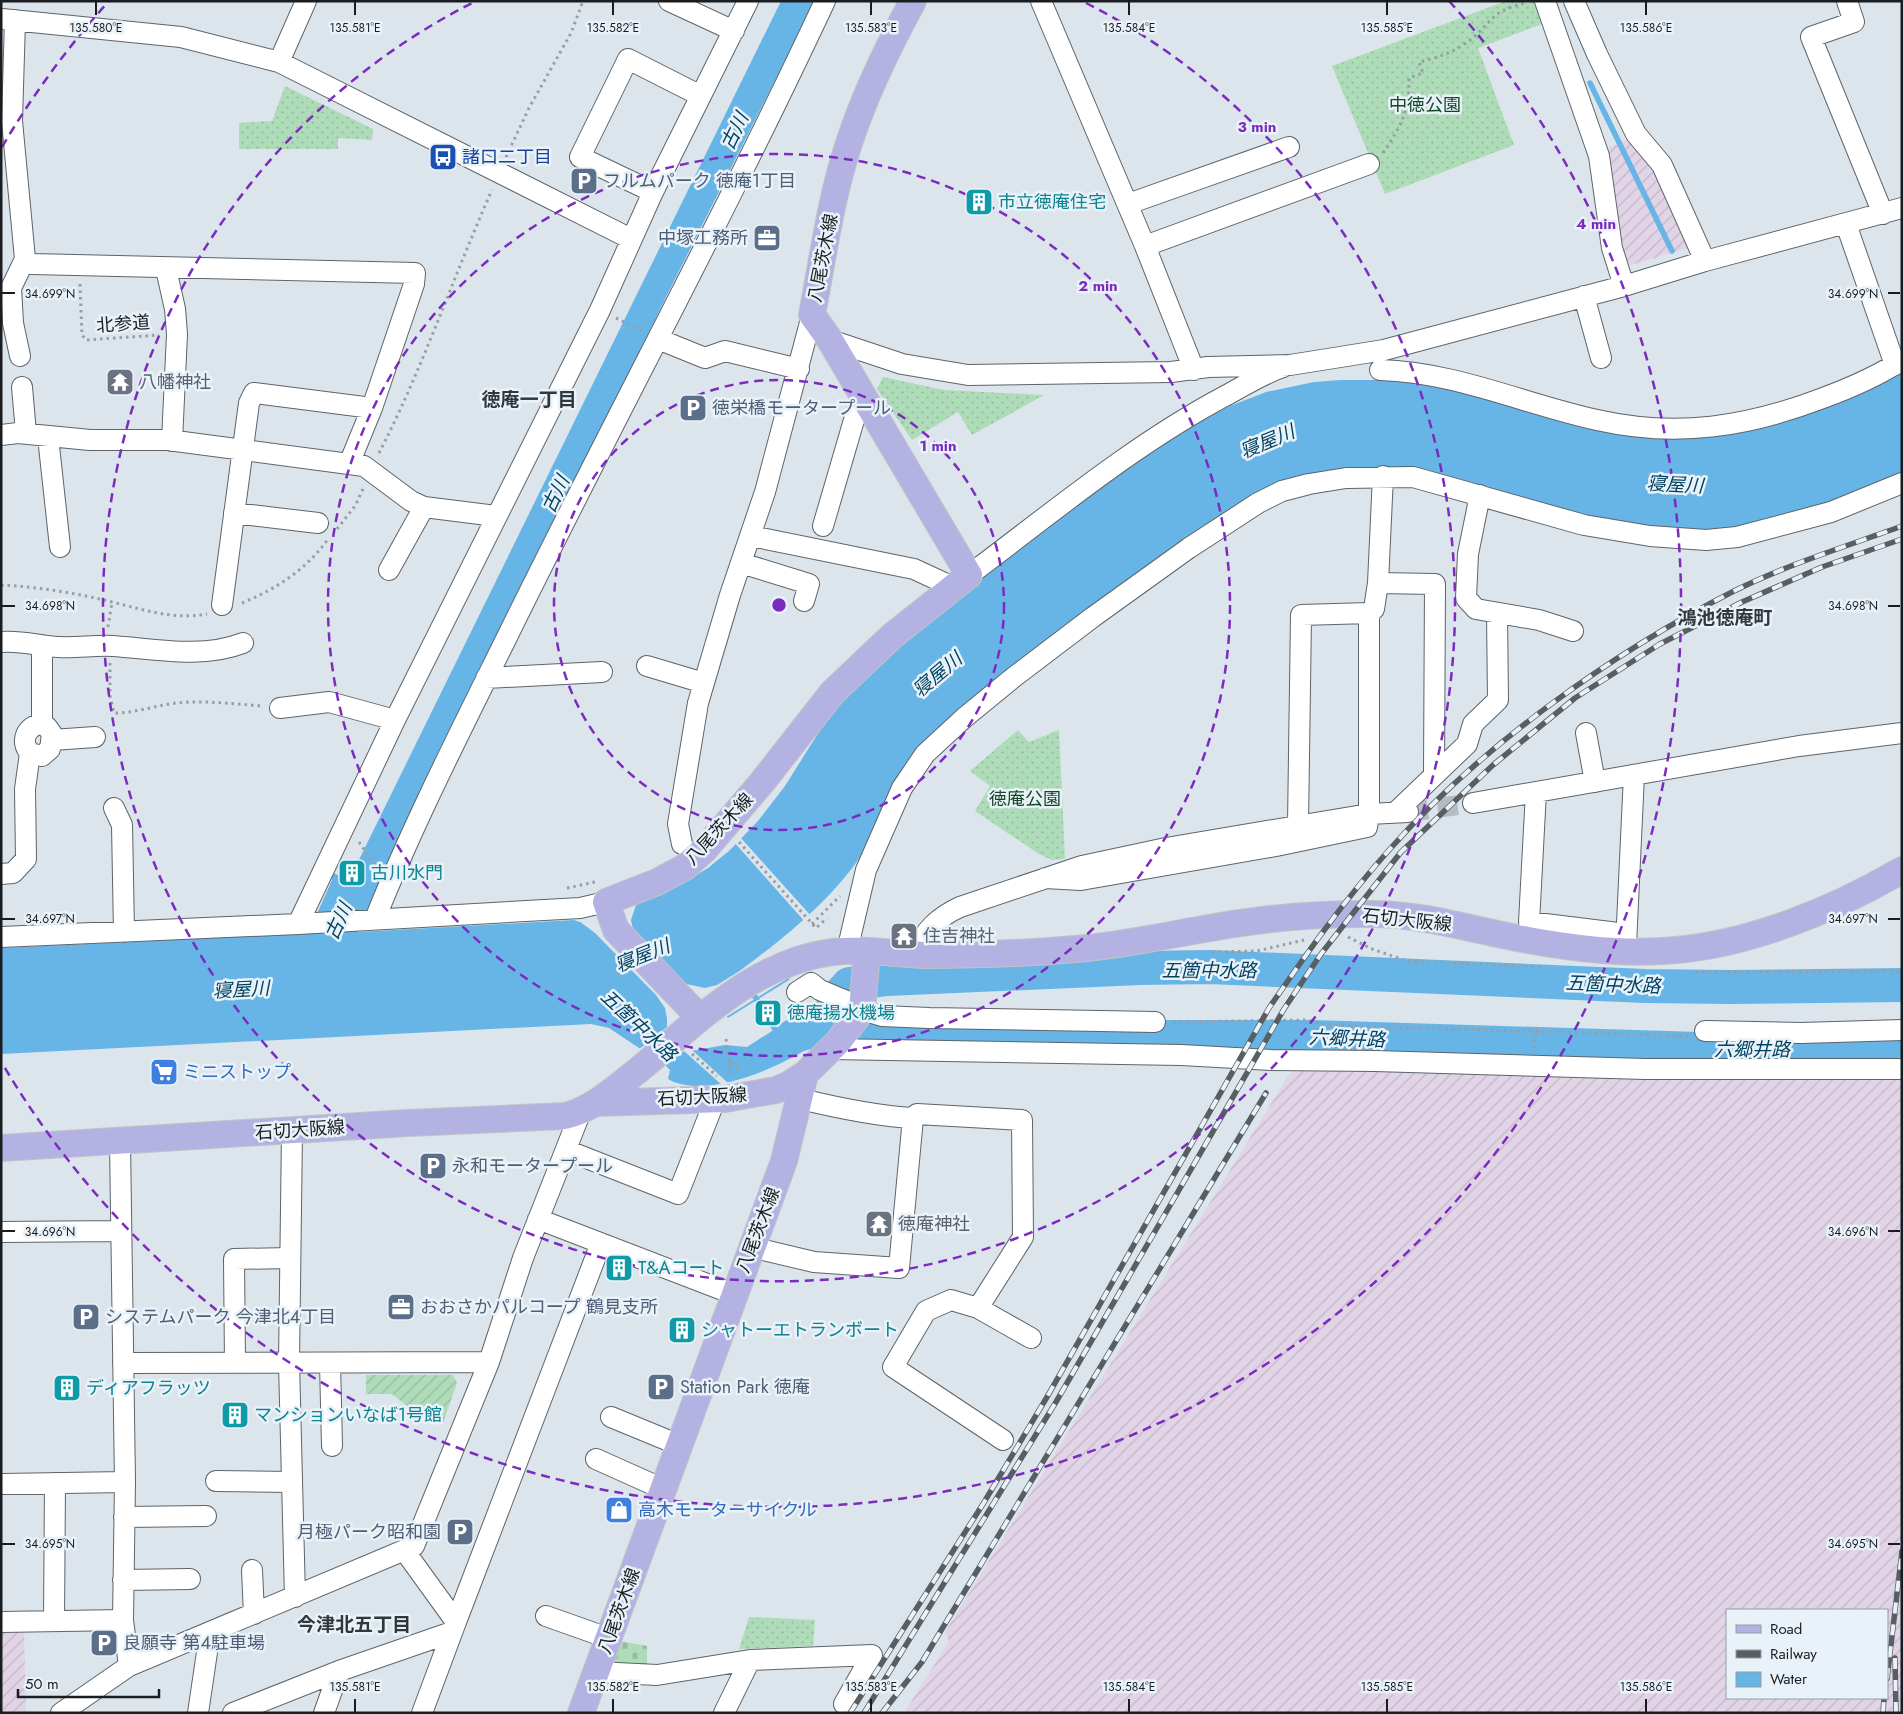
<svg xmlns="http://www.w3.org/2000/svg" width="1903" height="1714" viewBox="0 0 1903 1714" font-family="Jost,'Noto Sans JP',sans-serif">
  <defs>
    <pattern id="industrial-furrows" width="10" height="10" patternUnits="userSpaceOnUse" patternTransform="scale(1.25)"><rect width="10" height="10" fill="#e2d4e7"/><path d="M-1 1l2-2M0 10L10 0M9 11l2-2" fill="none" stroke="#c1b6c6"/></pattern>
    <pattern id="grass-dots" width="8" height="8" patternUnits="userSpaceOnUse" patternTransform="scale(1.25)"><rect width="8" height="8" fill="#aedbb8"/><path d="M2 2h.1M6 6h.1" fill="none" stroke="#95bc9e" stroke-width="1.8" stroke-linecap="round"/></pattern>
    <pattern id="cemetery-stones" width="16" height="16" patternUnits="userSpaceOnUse" patternTransform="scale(1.25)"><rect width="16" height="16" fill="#aedbb8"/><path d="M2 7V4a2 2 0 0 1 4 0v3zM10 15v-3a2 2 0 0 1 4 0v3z" fill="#95bc9e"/></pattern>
    <pattern id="garden-furrows" width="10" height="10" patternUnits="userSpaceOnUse" patternTransform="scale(1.25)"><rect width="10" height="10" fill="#aedbb8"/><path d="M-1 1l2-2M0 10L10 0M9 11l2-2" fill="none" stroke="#95bc9e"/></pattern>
  </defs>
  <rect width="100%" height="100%" fill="#dce5ec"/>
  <!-- industrial -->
  <path fill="url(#industrial-furrows)" fill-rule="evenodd" d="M1631,138L1658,167L1693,247L1624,267L1604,150Z
    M1295,1069L1902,1075V1713H904L949,1641L945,1632L1288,1076ZM1727,1610H1887V1698H1727Z
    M1,1629H24L26,1713H1Z"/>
  <!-- grass -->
  <path fill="url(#grass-dots)" d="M1506,1H1537L1545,23L1478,48L1514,145L1385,194L1332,66Z
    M285,86L373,129L372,140L338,138V149H239V123L272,121Z
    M883,377L944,390L1044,395L972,435L958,412L912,440L877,389Z
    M1018,730L1029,742L1059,730L1065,859L1052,860L1039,854L975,811L990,786L970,771Z
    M749,1617L815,1620L813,1646L739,1649Z"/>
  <!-- cemetery -->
  <path fill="url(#cemetery-stones)" d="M615,1640L647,1646V1667L606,1671Z"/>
  <!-- garden -->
  <path fill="url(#garden-furrows)" d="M366,1375H453L457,1383L443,1423L412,1421V1410L392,1394H366Z"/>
  <!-- water -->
  <path fill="#67b5e7" d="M781,1H815L667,295L358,932L574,920L580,922L636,905L678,886L708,868L730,850L758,821L785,786L832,711L860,680L977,581L1127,468L1196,424L1230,406L1266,392L1314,382L1340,380H1419L1617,434L1663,436L1902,370V476L1870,491L1723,533L1624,526L1487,491L1308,477L981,694L871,840C845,884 810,916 770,948L790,977L789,980L728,1018L705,988L667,1015V1028L691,1051L725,1045L747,1047L811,1006L842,979L854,974C854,980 855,987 854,993C851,1007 835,1028 824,1037C792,1063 707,1102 668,1079L670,1070L666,1066L609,1028L591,1024L1,1054V948L308,934L332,880L331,872L349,880Z"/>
  <!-- pier -->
  <path fill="#dce5ec" d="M740,837L812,917L807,921L806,923L734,842Z
    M637,902L631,920L633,929L682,983L705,988L717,985L741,970L770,948L790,977L726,1017L709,994L707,995L704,992L667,1019L665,1008L656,995L595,933L575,918L580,920Z
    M667,1027L728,1083L768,1071L789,1060L769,1073L722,1085L684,1051L664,1067L638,1050Z"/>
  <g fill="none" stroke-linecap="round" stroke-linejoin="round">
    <!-- stream -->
    <path stroke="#67b5e7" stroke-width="5.5" d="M1590,83L1672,251
      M754,995L778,1034"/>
    <!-- river -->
    <path stroke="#67b5e7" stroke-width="34" d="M838,996L849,984L887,979L1140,968L1210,967L1645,986L1730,987L1902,985
      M793,1036L835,1026L873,1032L1025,1037H1312L1731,1050L1902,1047"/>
    <!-- minor-tunnel -->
    <path stroke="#b5bdc3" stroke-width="20" stroke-dasharray="20 10" stroke-linecap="butt" d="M1408,812L1473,803"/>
    <defs>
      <path id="minor" d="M669,1L734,31
        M1041,1L1145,246L1194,370
        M1545,1L1599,156L1612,248L1624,286
        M1574,1L1597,54L1636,134L1662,165L1705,261
        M1847,1L1854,22L1811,37L1883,214
        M2,19L181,37L279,62L631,239
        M15,20L12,121L25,259L32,264L415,273L414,284L372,408L349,464
        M279,62L306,1
        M653,192L580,157L628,59L701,96
        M1128,204L1289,147
        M1846,224L1895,365
        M1145,246L1369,164
        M166,269L175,309L177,334L172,441
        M1584,296L1601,358
        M658,339L705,358L725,351L799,369
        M830,340L902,364L968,375L1171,372L1208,367L1290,365L1384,350L1624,286L1705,261L1902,208
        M20,356L13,323L11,288L25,259
        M1380,370C1455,372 1524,404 1597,420C1677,438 1747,427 1823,398C1850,388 1878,376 1902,360
        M22,387L26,433
        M1,435L18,433L90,440H168L364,466L411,501L424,507L496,516
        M48,437L60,547
        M1480,495L1468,554L1466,598L1476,609L1539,620L1573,631
        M234,513L318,523
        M823,526L861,396
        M751,536L914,569L955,588
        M741,563L809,584L804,601
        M389,570L424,507
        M969,575C1052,513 1133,445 1225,396C1244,386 1262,374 1283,367
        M1378,583L1435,584L1434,775
        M222,605L249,403L254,393L372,408
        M1,642C21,640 39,646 59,647C77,648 95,645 113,646C155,649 202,659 243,643
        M647,666L704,683
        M486,678L602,672
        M280,708L329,702L395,720
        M1586,733L1595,782
        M52,740L95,737
        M30,753L42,756L50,749L52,734L47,727L42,724
        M1536,792L1529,922L1626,934
        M1473,803L1799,746L1902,733
        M114,808L122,825L124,932
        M1396,812L1467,744L1473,724L1498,700L1497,614
        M1298,825L1301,615L1369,613
        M682,844L678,824L698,703L730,595L765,492L812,315
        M1,874L13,873L26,859L25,789L30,753C19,741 27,725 42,724V645
        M1045,878L1081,880L1276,846L1367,827L1369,814V613L1374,609L1378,583L1383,476
        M375,919C414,822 462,728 508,635C612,423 725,215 825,1
        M298,924L395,720L600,310L653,192L748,1
        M1,937L298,924L580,908L606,902
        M1626,945L1634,775
        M847,951L866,870L902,788L925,754L964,718L1014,677L1093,617L1189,548L1258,503L1282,491L1309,484L1346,478L1413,477L1584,525L1650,536L1706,540L1737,537L1831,512L1902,483
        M914,954C924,931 938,917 960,907L1082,866L1166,848L1369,814L1408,812
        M797,992L811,983L820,990L863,1008
        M862,1010L882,1016L929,1018L1155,1022
        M1705,1031L1801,1033L1902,1030
        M830,1049L1181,1055L1271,1060L1375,1061L1645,1069H1902
        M801,1099C838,1108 875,1116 913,1118L917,1114L1022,1120L1023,1237L978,1308L1031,1338
        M292,1131L289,1363L295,1597
        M566,1150L678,1194L715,1100
        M538,1219L733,1294
        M1,1232L121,1231
        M751,1247L814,1262L899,1268L913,1118
        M978,1308L951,1300L926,1311L893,1367L1003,1440
        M123,1363L489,1362
        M235,1363L234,1259L290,1258
        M330,1363L332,1446
        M611,1417L679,1445
        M596,1459L663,1489
        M216,1481L292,1482
        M1,1484L125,1482
        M124,1517L206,1516
        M404,1550L456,1622L422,1713
        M252,1570L254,1614
        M123,1580L190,1579
        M546,1616L608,1638
        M123,1620L129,1666
        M54,1621L55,1483
        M1,1622L123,1620L125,1482L120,1142
        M456,1622L601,1243
        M597,1672L657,1675L750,1660L872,1655L844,1704
        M61,1713L129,1666L414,1546L489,1362L523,1258L581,1111
        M198,1713L210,1632
        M233,1713L339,1671L452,1632
        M324,1713L339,1671
        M724,1713L750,1660"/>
      <path id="major" d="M700,1018L616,930L606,902L657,882L685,867L705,849L763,781L832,693L892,636L969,575L830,340L812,315C823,257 831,196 850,140C866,92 889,45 913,1
        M595,1103L725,1099L776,1090L788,1085L805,1074L838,1042L862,1010L867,952
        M1,1148L408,1123L565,1116C593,1109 614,1089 636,1072C695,1024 753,962 833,952C863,948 894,954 925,955C978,955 1034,953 1087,948C1144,942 1199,928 1255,921C1292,916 1331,914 1368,914C1422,913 1476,931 1528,940C1572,948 1618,954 1662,951C1744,947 1832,911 1902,870
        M581,1713L784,1161L805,1074"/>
    </defs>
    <!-- minor casing -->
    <use href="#minor" stroke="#5d646a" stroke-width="22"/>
    <!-- major casing -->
    <use href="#major" stroke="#c3c4c5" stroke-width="28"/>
    <!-- path -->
    <path stroke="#979ea4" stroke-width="3" stroke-dasharray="2.5 4" stroke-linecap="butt" d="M1383,153C1402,124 1409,113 1409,78L1423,73L1419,62C1436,58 1452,53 1466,43C1478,35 1485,25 1495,16C1504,8 1516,6 1527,2
      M506,157L529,108L571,33L583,1
      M80,284L82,335L86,340L159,335
      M616,318L642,331
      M379,453C423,368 453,277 492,190
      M337,529L355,506L363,489
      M1,585C39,587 76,593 112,602C145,610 173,620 207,614
      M242,603C276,589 306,570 328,539
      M108,627L112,602
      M110,663V696L114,713C135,713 154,706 176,703C204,700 233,704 262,706
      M359,842L377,868
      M739,842L816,928L827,918
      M567,888L595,882
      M812,924L840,896
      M1348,937L1372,949L1407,961L1541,967
      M1212,952L1257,951L1304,940
      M1695,972L1902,971
      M1173,1022L1308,1020L1325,1025L1688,1036
      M726,1039L731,1077
      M1534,1048L1536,1031
      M692,1054L717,1076
      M730,1063L736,1062L738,1075"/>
    <!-- minor -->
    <use href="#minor" stroke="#fff" stroke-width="20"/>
    <!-- major -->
    <use href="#major" stroke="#b3b2e3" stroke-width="26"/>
    <defs>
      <path id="rail" d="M1895,1658L1896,1713
        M1887,1679L1902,1551
        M850,1713L983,1504L1047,1397L1269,1008C1307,953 1345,899 1390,849C1481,746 1612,653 1734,591C1786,565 1847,546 1902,526
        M864,1713L1056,1402L1284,1009L1321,954L1401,852L1493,765L1575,698L1660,644L1742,602L1822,567L1902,539
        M882,1713L922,1662L1266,1093
        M1883,1713L1884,1698"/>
    </defs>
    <!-- rail casing -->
    <use href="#rail" stroke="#595e62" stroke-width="5.5"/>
    <!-- rail -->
    <use href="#rail" stroke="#e9f2f9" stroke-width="4" stroke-dasharray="11" stroke-linecap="butt"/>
  </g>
  <!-- ticks -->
  <path fill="none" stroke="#1a1d20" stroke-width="2" d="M96,2V15M355,2V15M613,2V15M871,2V15M1129,2V15M1387,2V15M1646,2V15M2,293H15M1888,293H1900M2,606H15M1888,606H1900M2,919H15M1888,919H1900M2,1231H15M1888,1231H1900M2,1544H15M1888,1544H1900M355,1699V1712M613,1699V1712M871,1699V1712M1129,1699V1712M1387,1699V1712M1646,1699V1712"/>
  <!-- distance rings -->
  <g fill="none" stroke="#7b2cbf" stroke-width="2.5" stroke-dasharray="9 6">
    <circle cx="779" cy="605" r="225"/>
    <circle cx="779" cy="605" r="451"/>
    <path d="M1086 3A676 676 0 1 1 472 3"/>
    <path d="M2 147A902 902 0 0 1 109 1M1449 1A902 902 0 1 1 2 1063"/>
  </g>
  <!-- icons -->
  <defs>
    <symbol id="bus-square" viewBox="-11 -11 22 22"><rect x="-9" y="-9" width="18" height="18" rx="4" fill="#1a4fb4" stroke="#e9f2f9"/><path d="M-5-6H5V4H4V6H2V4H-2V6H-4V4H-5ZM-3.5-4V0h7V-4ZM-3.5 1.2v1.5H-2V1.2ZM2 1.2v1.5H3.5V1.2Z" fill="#fff"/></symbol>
    <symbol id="parking-square" viewBox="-11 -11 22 22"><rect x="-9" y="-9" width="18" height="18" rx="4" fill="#5c6f8a" stroke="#e9f2f9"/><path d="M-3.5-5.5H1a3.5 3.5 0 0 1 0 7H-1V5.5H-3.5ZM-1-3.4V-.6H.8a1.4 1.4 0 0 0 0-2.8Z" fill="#fff"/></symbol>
    <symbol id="building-square" viewBox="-11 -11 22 22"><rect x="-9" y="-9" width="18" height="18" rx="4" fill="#0f9aa8" stroke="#e9f2f9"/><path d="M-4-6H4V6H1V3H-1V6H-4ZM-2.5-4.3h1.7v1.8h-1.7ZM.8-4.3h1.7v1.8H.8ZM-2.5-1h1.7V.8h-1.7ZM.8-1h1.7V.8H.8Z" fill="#fff"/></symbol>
    <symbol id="office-square" viewBox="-11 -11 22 22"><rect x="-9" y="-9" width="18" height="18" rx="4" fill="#5c6f8a" stroke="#e9f2f9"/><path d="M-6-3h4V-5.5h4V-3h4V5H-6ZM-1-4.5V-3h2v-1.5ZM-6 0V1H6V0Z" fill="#fff"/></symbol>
    <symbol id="temple-square" viewBox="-11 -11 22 22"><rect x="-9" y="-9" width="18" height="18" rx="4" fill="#6b7280" stroke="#e9f2f9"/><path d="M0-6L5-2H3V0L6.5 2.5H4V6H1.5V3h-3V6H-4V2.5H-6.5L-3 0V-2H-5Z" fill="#fff"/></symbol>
    <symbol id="supermarket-square" viewBox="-11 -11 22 22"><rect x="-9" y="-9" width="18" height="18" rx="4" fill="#3f7fe0" stroke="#e9f2f9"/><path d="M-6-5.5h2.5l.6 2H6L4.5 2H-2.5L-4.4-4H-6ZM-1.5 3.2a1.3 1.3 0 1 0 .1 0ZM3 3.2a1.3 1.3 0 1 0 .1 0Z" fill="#fff"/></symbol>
    <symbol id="shop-square" viewBox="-11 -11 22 22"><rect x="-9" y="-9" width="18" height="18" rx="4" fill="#3f7fe0" stroke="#e9f2f9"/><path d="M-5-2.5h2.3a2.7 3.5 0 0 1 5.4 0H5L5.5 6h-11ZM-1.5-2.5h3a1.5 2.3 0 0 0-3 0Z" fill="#fff"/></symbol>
  </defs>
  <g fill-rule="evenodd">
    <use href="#bus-square" x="427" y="141" width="32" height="32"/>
    <use href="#parking-square" x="568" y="165" width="32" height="32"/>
    <use href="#building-square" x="963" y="186" width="32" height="32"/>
    <use href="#office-square" x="751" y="222" width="32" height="32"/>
    <use href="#temple-square" x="104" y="366" width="32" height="32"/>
    <use href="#parking-square" x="677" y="392" width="32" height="32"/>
    <use href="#building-square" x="336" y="857" width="32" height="32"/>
    <use href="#temple-square" x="888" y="920" width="32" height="32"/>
    <use href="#building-square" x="752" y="997" width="32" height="32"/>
    <use href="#supermarket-square" x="148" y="1056" width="32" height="32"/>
    <use href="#parking-square" x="417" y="1150" width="32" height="32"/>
    <use href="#temple-square" x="863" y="1208" width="32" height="32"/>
    <use href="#building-square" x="603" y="1252" width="32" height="32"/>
    <use href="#office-square" x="385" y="1291" width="32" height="32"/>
    <use href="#parking-square" x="70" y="1301" width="32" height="32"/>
    <use href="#building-square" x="666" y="1314" width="32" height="32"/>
    <use href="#parking-square" x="645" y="1371" width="32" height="32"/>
    <use href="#building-square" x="51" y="1372" width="32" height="32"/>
    <use href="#building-square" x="219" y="1399" width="32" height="32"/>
    <use href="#shop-square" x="603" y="1494" width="32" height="32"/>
    <use href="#parking-square" x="444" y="1516" width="32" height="32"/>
    <use href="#parking-square" x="88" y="1627" width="32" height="32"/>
  </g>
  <g text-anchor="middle" stroke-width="5" stroke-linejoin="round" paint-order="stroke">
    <!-- park labels -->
    <g font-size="18" fill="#144926" stroke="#e9f2f9">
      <text x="1425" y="111">中徳公園</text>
      <text x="1025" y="805">徳庵公園</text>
    </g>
    <!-- transit labels -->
    <g font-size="18" fill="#164399" stroke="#e9f2f9" text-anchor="start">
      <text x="462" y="163">諸口二丁目</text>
    </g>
    <!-- service labels -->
    <g font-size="18" fill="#4e5e75" stroke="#e9f2f9" text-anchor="start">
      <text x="603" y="187">フルムパーク 徳庵1丁目</text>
      <text x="748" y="244" text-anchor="end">中塚工務所</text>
      <text x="712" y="414">徳栄橋モータープール</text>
      <text x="452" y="1172">永和モータープール</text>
      <text x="420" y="1313">おおさかパルコープ 鶴見支所</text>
      <text x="105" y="1323">システムパーク 今津北4丁目</text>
      <text x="680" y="1393">Station Park 徳庵</text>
      <text x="441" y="1538" text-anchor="end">月極パーク昭和園</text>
      <text x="123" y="1649">良願寺 第4駐車場</text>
    </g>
    <!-- culture labels -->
    <g font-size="18" fill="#0d838f" stroke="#e9f2f9" text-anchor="start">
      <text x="998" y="208">市立徳庵住宅</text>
      <text x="371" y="879">古川水門</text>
      <text x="787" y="1019">徳庵揚水機場</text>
      <text x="638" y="1274">T&amp;Aコート</text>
      <text x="701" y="1336">シャトーエトランボート</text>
      <text x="86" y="1394">ディアフラッツ</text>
      <text x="254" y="1421">マンションいなば1号館</text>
    </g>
    <!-- street labels -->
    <g font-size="18" fill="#1a1d20" stroke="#e9f2f9">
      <text transform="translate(823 258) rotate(-79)" y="6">八尾茨木線</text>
      <text transform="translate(123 324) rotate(-4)" y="6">北参道</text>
      <text transform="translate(719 829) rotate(-47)" y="6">八尾茨木線</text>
      <text transform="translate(1407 920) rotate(6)" y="6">石切大阪線</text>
      <text transform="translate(702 1097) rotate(-3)" y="6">石切大阪線</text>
      <text transform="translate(300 1130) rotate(-4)" y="6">石切大阪線</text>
      <text transform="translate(758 1230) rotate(-69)" y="6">八尾茨木線</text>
      <text transform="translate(619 1611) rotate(-70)" y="6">八尾茨木線</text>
    </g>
    <!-- worship labels -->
    <g font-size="18" fill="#5b616d" stroke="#e9f2f9" text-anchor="start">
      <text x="139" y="388">八幡神社</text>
      <text x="923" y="942">住吉神社</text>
      <text x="898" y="1230">徳庵神社</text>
    </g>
    <!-- shop labels -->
    <g font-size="18" fill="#366cbe" stroke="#e9f2f9" text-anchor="start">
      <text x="183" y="1078">ミニストップ</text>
      <text x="638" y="1516">高木モーターサイクル</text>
    </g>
    <!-- water labels -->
    <g font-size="19" font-style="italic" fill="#004262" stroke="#e9f2f9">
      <text transform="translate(734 131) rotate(-64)" y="7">古川</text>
      <text transform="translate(1267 441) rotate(-23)" y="7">寝屋川</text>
      <text transform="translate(1675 484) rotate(3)" y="7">寝屋川</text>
      <text transform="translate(555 494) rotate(-64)" y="7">古川</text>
      <text transform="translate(937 674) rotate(-40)" y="7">寝屋川</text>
      <text transform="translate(338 921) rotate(-65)" y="7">古川</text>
      <text transform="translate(642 955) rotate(-22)" y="7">寝屋川</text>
      <text x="1209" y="977">五箇中水路</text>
      <text transform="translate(1613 984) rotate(2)" y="7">五箇中水路</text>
      <text transform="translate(241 989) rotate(-3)" y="7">寝屋川</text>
      <text transform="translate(639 1025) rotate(43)" y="7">五箇中水路</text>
      <text transform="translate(1347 1038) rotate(2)" y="7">六郷井路</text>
      <text x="1752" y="1056">六郷井路</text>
    </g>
    <!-- neighbourhood labels -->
    <g font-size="19" font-weight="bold" fill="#31383d" stroke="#e9f2f9">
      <text x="529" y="406">徳庵一丁目</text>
      <text x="1725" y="624">鴻池徳庵町</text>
      <text x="354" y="1631">今津北五丁目</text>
    </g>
  </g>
  <g font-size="12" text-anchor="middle" fill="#1a1d20" stroke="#e9f2f9" stroke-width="5" stroke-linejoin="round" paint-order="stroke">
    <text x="96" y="32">135.580°E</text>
    <text x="355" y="32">135.581°E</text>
    <text x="613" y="32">135.582°E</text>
    <text x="871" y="32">135.583°E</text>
    <text x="1129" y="32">135.584°E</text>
    <text x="1387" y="32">135.585°E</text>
    <text x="1646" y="32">135.586°E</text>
    <text x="50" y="298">34.699°N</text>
    <text x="1853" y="298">34.699°N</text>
    <text x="50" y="610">34.698°N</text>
    <text x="1853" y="610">34.698°N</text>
    <text x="50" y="923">34.697°N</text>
    <text x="1853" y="923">34.697°N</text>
    <text x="50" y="1236">34.696°N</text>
    <text x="1853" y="1236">34.696°N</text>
    <text x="50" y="1548">34.695°N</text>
    <text x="1853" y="1548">34.695°N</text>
    <text x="355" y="1691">135.581°E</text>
    <text x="613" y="1691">135.582°E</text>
    <text x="871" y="1691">135.583°E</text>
    <text x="1129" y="1691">135.584°E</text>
    <text x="1387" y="1691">135.585°E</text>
    <text x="1646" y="1691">135.586°E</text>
  </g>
  <circle cx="779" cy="605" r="8" fill="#7b2cbf" stroke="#e9f2f9" stroke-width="2.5"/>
  <g font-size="15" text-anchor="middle" font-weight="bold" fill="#7b2cbf" stroke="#e9f2f9" stroke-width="5" stroke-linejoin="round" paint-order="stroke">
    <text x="1257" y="132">3 min</text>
    <text x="1596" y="229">4 min</text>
    <text x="1098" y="291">2 min</text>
    <text x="938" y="451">1 min</text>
  </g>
  <!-- border -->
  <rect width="1903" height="1714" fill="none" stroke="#1a1d20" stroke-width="5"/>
  <!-- legend -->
  <rect x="1726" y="1609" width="162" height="90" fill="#e9f2f9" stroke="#969da2"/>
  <rect x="1736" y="1625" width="25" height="8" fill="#b3b2e3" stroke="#969da2"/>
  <text x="1770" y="1634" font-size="15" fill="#1a1d20">Road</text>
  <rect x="1736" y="1650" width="25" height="8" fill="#595e62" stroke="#969da2"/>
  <text x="1770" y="1659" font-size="15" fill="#1a1d20">Railway</text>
  <rect x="1736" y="1672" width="25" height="15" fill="#67b5e7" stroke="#969da2"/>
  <text x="1770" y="1684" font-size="15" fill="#1a1d20">Water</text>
  <!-- scale -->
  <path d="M18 1689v8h141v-8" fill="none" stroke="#1a1d20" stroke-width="2.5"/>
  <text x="25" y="1689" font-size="15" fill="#1a1d20" stroke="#e9f2f9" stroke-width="4" paint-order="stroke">50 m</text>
</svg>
